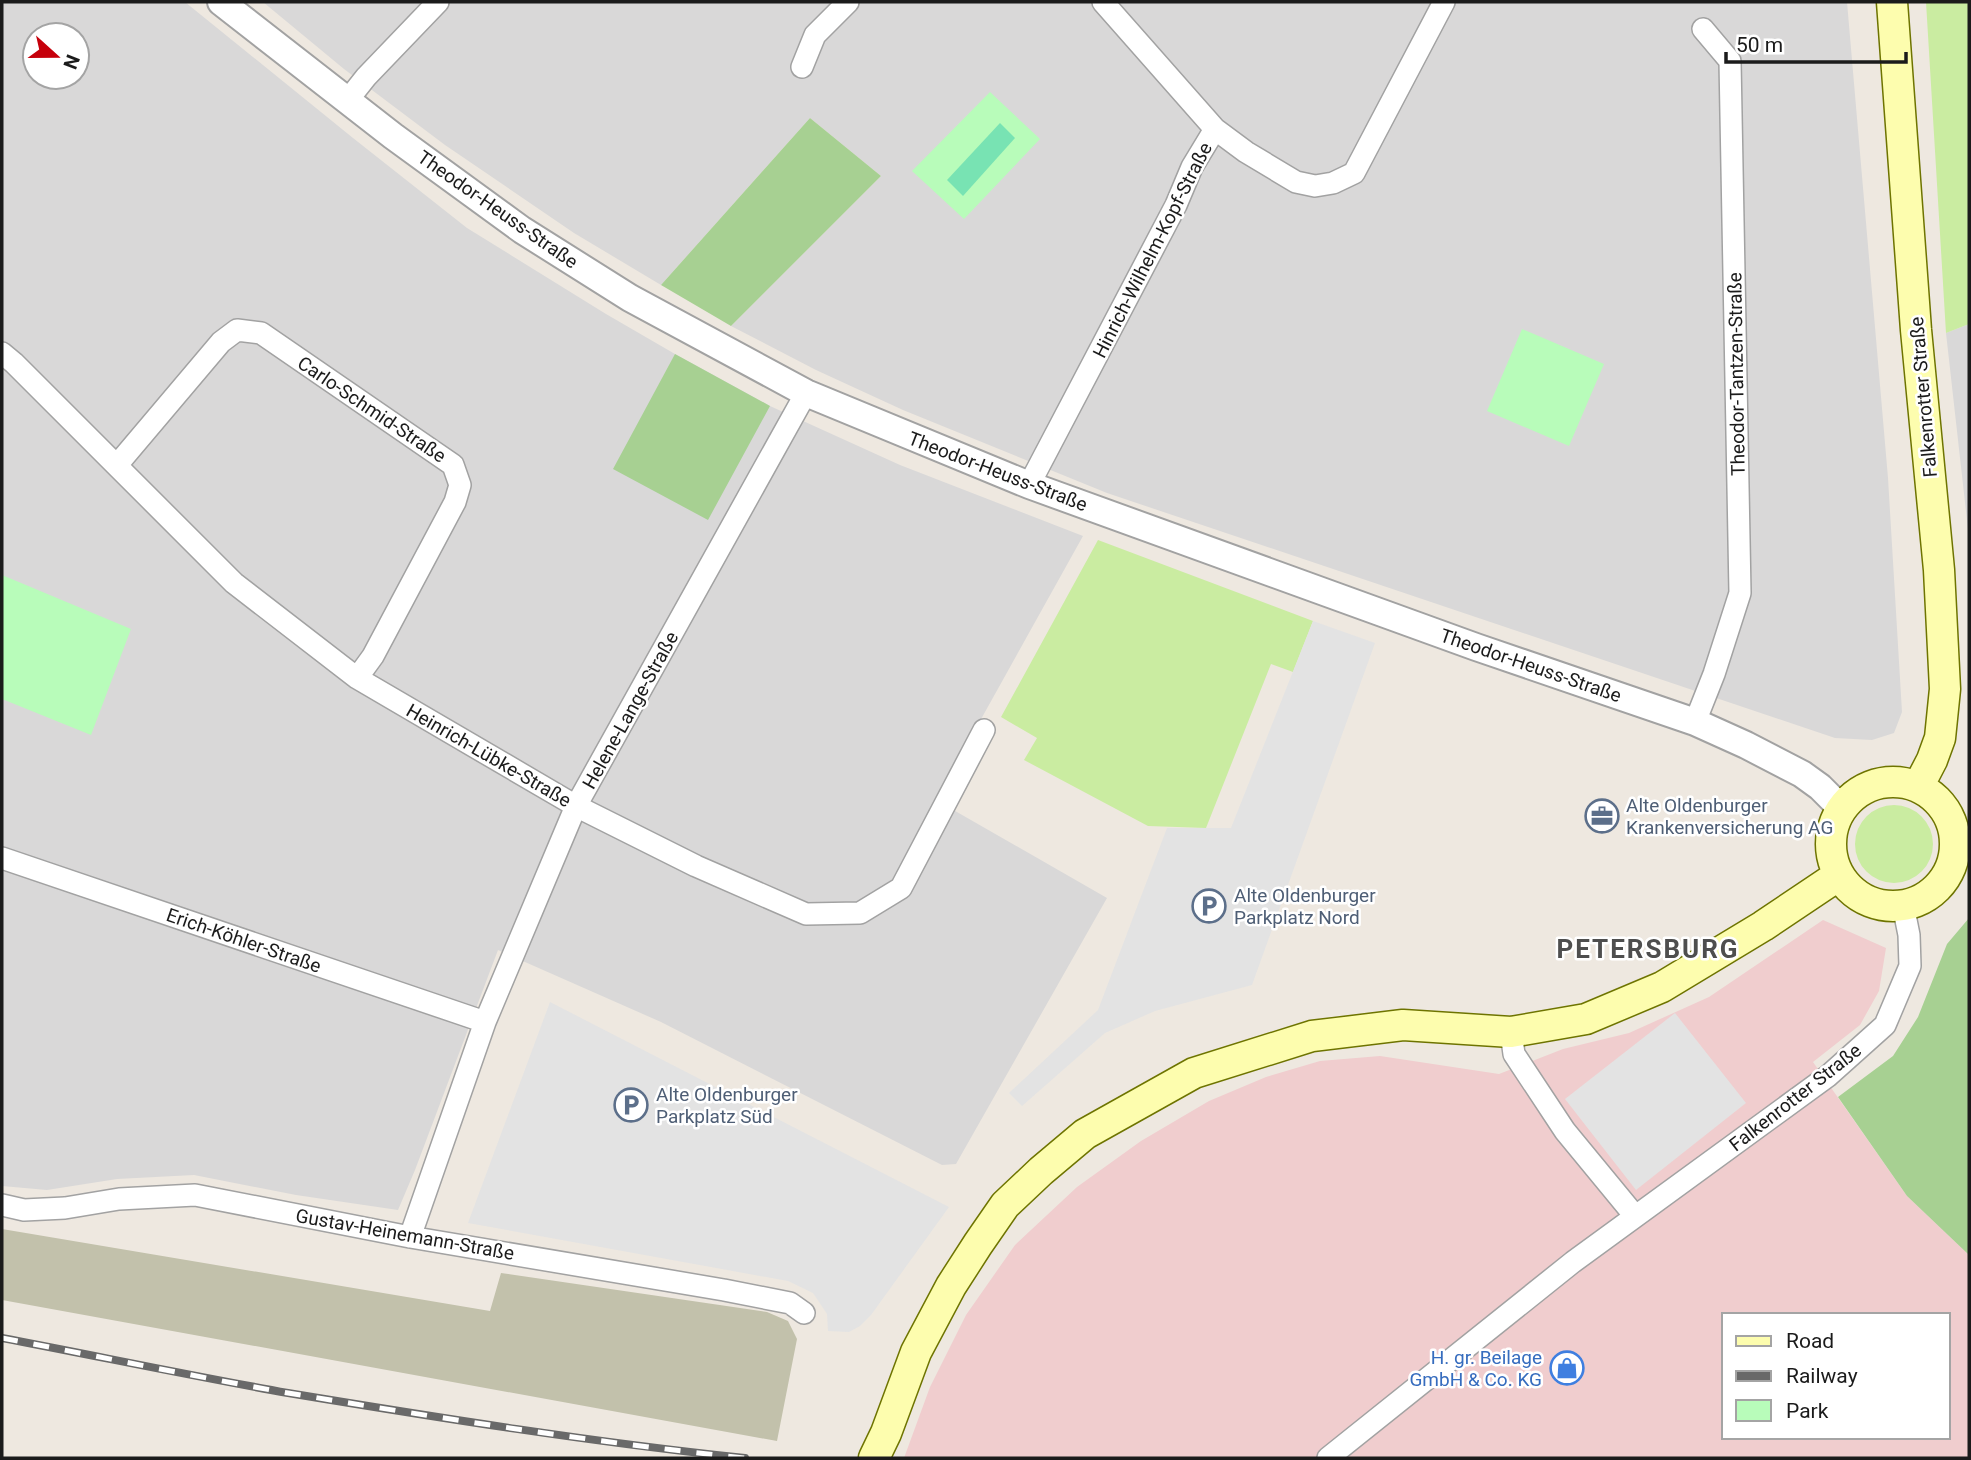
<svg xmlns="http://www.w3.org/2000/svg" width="1971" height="1460" viewBox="0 0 1971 1460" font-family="Roboto,sans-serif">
  <rect width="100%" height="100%" fill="#eee8e0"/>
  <!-- residential -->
  <path fill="#d9d8d8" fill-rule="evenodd" d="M2,2H185L353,138L467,228L606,314L675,354L770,406L900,465L1083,536L936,800L1107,898L956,1164L942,1165L661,1022L498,950L415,1170L398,1210L296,1195L194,1175L117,1179L47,1190L2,1186ZM35,35H77V77H35Z
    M263,2H1847L1888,478L1902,712L1894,733L1872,740L1835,738L1107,493L903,410L816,370L731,326L881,176L810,118L661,285L574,233L445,145L344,69Z
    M1969,324V538L1946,333Z"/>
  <!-- commercial -->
  <path fill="#f0cdce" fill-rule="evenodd" d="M1823,920L1886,948L1879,991L1860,1025L1813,1062L1907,1196L1969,1255V1458H904L930,1387L966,1315L1015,1245L1077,1187L1141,1141L1209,1101L1266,1077L1320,1061L1380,1056L1499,1074L1563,1049L1629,1033L1709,997ZM1724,1315H1948V1437H1724Z"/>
  <!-- construction -->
  <path fill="#c2c1ab" d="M2,1229L490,1311L501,1273L767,1312L788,1321L797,1339L777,1441L2,1300Z"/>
  <!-- grass -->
  <path fill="#caeca1" d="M1926,2H1969V324L1946,333Z
    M1098,540L1313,621L1293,672L1271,664L1206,828L1148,826L1024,760L1037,738L1001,717Z
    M1855 844a39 39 0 1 1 78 0a39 39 0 1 1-78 0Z"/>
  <!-- forest -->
  <path fill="#a7d092" d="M810,118L881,176L731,326L661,285Z
    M675,354L770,406L708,520L613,469Z
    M1969,918V1255L1907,1196L1838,1097L1893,1056L1918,1017L1947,944Z"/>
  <!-- park -->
  <path fill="#b8fcba" d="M990,92L1040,139L964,219L912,171Z
    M1522,329L1604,364L1569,446L1487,411Z
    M2,575L131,629L91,735L2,699Z"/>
  <!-- pitch -->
  <path fill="#78e3b3" d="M1000,123L1015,138L963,196L947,180Z"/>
  <!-- parking -->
  <path fill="#e3e3e3" d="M1313,621L1375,643L1252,985L1155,1011L1105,1033L1022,1106L1009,1093L1098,1010L1167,828H1231Z
    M550,1002L949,1207L871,1315L860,1326L849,1332L828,1331L827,1314L813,1293L788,1281L468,1223Z
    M1675,1013L1746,1103L1636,1190L1565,1099Z"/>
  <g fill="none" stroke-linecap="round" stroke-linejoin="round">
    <defs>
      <path id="minor" d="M1103,2L1215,129L1246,152L1296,182L1315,186L1333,183L1354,173L1444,2
        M802,67L815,35L848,2
        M347,101L366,77L438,2
        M2,353L14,363L234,583L357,678L576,806L696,866L806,914L860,913L901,888L984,730
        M117,465L221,342L237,330L261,333L453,465L460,485L455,502L373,656L357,678
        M1029,485L1176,205L1192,167L1215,129
        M1695,722L1714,674L1740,593L1730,61L1703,29
        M2,858L485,1022
        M1511,1032L1514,1054L1565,1131L1635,1216
        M2,1205L24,1210L65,1208L119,1199L195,1195L410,1237L724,1290L790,1303L804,1313
        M410,1237L485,1022L576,806L806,393
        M1328,1458L1573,1262L1828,1076L1885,1025L1910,966L1909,935L1903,905"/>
      <path id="tertiary" d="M221,2L393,136L522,230L630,298L806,393L1029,485L1476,647L1695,722L1746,745L1802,774L1820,787L1842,809
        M1955,848H1969"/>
      <path id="secondary" d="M1892,2L1916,330L1939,570L1945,689L1940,738L1932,760L1918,787
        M1831 844a62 62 0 1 1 124 0a62 62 0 1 1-124 0Z
        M874,1458L886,1433L916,1352L951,1286L978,1244L1005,1205L1041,1171L1085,1134L1194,1073L1312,1036L1403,1025L1511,1032L1586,1019L1662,987L1763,926L1839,875"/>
    </defs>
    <!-- minor casing -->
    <use href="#minor" stroke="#a2a2a2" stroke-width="24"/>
    <!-- tertiary casing -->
    <use href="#tertiary" stroke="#a2a2a2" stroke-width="30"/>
    <!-- secondary casing -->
    <use href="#secondary" stroke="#6e7400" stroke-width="33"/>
    <!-- minor -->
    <use href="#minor" stroke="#fff" stroke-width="21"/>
    <!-- tertiary -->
    <use href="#tertiary" stroke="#fff" stroke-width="26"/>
    <!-- secondary -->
    <use href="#secondary" stroke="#fdfdae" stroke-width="30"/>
    <defs>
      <path id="rail" d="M2,1338C97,1356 192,1376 288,1393C440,1418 592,1442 745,1458"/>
    </defs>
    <!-- rail casing -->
    <use href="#rail" stroke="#696969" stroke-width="8"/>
    <!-- rail -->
    <use href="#rail" stroke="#fff" stroke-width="5" stroke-dasharray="16" stroke-linecap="butt"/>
  </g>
  <!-- icons -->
  <defs>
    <symbol id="office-ring" viewBox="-11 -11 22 22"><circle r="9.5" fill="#fff" stroke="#5c6f8a" stroke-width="1.5"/><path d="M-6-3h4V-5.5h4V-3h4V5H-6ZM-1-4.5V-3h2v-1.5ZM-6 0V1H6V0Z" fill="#5c6f8a"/></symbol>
    <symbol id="parking-ring" viewBox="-11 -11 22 22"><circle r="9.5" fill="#fff" stroke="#5c6f8a" stroke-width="1.5"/><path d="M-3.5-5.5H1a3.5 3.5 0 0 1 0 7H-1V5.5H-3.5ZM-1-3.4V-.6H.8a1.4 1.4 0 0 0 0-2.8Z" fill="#5c6f8a"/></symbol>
    <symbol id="shop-ring" viewBox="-11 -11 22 22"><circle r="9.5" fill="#fff" stroke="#3f7fe0" stroke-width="1.5"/><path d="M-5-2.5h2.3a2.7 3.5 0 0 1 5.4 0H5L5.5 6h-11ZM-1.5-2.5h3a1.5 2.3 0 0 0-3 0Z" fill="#3f7fe0"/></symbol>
  </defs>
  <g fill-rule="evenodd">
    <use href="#office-ring" x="1583" y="797" width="38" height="38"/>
    <use href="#parking-ring" x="1190" y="887" width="38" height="38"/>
    <use href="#parking-ring" x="612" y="1086" width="38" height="38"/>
    <use href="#shop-ring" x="1548" y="1349" width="38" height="38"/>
  </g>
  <g text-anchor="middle" stroke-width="5" stroke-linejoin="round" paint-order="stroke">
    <!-- street labels -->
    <g font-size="19" fill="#1b1b1b" stroke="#fff">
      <text transform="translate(498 209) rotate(35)" y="7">Theodor-Heuss-Straße</text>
      <text transform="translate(1152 250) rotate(-63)" y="7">Hinrich-Wilhelm-Kopf-Straße</text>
      <text transform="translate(1736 374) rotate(-91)" y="7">Theodor-Tantzen-Straße</text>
      <text transform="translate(1923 397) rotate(-95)" y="7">Falkenrotter Straße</text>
      <text transform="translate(372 409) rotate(34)" y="7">Carlo-Schmid-Straße</text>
      <text transform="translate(998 471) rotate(21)" y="7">Theodor-Heuss-Straße</text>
      <text transform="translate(1531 665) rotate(19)" y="7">Theodor-Heuss-Straße</text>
      <text transform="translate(630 710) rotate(-61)" y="7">Helene-Lange-Straße</text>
      <text transform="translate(489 755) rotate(30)" y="7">Heinrich-Lübke-Straße</text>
      <text transform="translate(244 940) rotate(19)" y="7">Erich-Köhler-Straße</text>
      <text transform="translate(1795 1097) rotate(-38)" y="7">Falkenrotter Straße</text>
      <text transform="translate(405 1234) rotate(10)" y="7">Gustav-Heinemann-Straße</text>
    </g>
    <!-- service labels -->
    <g font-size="19" fill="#4e5e75" stroke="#fff" text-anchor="start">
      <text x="1626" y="812">Alte Oldenburger<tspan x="1626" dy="22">Krankenversicherung AG</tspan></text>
      <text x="1234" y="902">Alte Oldenburger<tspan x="1234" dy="22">Parkplatz Nord</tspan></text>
      <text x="656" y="1101">Alte Oldenburger<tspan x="656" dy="22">Parkplatz Süd</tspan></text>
    </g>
    <!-- shop labels -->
    <g font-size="19" fill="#366cbe" stroke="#fff" text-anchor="end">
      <text x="1542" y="1364">H. gr. Beilage<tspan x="1542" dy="22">GmbH &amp; Co. KG</tspan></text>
    </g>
    <!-- district labels -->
    <g font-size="26" font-weight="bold" letter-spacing="2" fill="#4e4e4e" stroke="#fff">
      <text x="1648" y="958">PETERSBURG</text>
    </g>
  </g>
  <!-- border -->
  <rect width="1971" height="1460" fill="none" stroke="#1b1b1b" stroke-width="7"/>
  <!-- legend -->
  <rect x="1722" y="1313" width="228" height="126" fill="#ffffff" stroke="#a4a4a4" stroke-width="2"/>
  <rect x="1736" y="1336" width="35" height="10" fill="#fdfdae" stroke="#a4a4a4" stroke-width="2"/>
  <text x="1786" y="1348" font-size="21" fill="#1b1b1b">Road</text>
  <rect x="1736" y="1371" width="35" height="10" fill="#696969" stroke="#a4a4a4" stroke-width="2"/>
  <text x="1786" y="1383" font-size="21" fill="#1b1b1b">Railway</text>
  <rect x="1736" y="1400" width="35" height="21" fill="#b8fcba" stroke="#a4a4a4" stroke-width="2"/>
  <text x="1786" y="1418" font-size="21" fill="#1b1b1b">Park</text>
  <!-- north arrow -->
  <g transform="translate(56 56) rotate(111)"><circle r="33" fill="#ffffff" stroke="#a4a4a4" stroke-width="2"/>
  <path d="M0-5L12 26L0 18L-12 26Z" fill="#c6000b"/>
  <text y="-10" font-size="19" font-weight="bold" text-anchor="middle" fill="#1b1b1b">N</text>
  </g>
  <!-- scale -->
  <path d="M1726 52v10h180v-10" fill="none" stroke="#1b1b1b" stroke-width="3.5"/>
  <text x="1736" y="52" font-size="21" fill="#1b1b1b" stroke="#ffffff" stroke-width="5" paint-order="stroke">50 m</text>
</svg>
